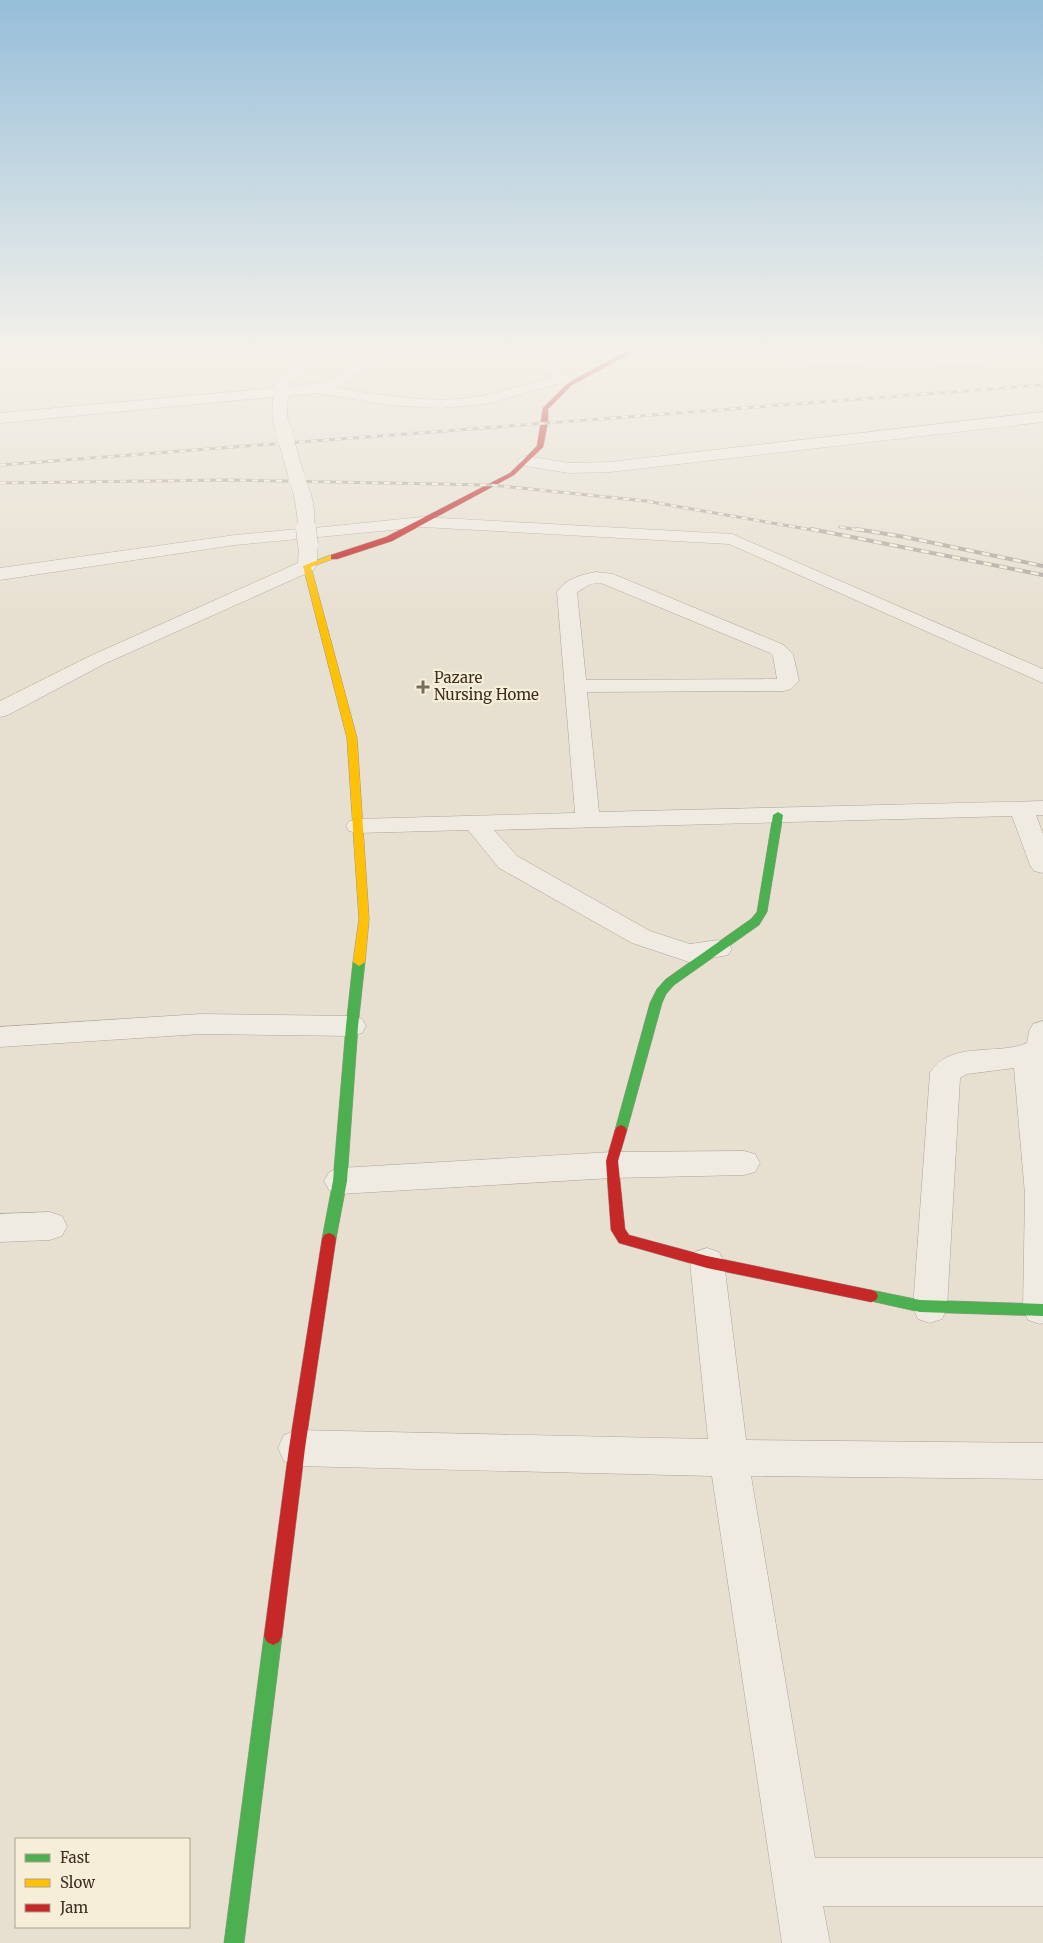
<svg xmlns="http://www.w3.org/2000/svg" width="1043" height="1943" viewBox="0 0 1043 1943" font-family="Merriweather,serif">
  <rect width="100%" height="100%" fill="#e7e0d1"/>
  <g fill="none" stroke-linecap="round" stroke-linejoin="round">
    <defs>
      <path id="street" d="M315,350H331L306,368L289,384V387L325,382L377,350H393L336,388C377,394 418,402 459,399C491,396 522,385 553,377L524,350H539L577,384L575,387L570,388L561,383L486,404L441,408L388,405L317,393L288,396L287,416L292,432L290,435H278C271,423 272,411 273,397L0,423V413L274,388C276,373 303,358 315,350Z
        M626,350H669L892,361L981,358L1016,350H1043V354L1028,355L981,366L892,369L631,356L626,355L624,352Z
        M1043,412V422L610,472L569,473L526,466L520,464L518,461L520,458L526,456L569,463L610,462Z
        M287,438L293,440L295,443L304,475L302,479H290L288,475L279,443L281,440Z
        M300,483L306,484C314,496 315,514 314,528L422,517L732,534L1043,669V683L729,544L423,527L235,545L0,580V568L235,535L299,529L295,501L292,488L294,484Z
        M308,540L314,541C319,548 318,563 314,570L104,664L8,715L0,717V701L90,656L298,563L299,545L302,541Z
        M596,572L613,574L784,645L793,654L799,681L791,689L784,691L587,692L599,812L1043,801V815H1036L1043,834V873L1034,871L1030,865L1012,816L494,830L517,856L650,931L690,944L718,940L728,943L732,949L728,955L689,962L632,943L499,868L468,830L358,833L349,831L346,826L349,821L358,819L575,813L557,592C567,578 580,575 596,572ZM601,583L770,653L773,656L777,679L586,680L577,592L591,584Z
        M201,1014L352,1016L362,1019L366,1026L362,1033L352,1036L201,1034L0,1047V1027Z
        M1043,1021V1323L1040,1324L1028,1320L1023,1309L1025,1194L1014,1068L967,1074L960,1078L947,1308L942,1319L930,1323L918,1319L913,1308L930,1073C949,1040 998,1056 1027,1043L1029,1031L1033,1024Z
        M744,1151L755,1154L760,1163L755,1172L744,1175L612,1178L340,1194L329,1190L324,1181L329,1172L340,1168L612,1152Z
        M50,1212L62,1216L67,1226L62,1236L50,1240L0,1242V1214Z
        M707,1248L719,1252L724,1262L746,1440L1043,1443V1479L751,1476L815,1858H1043V1906H823L830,1943H782L712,1476L297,1466L284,1461L278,1448L284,1435L297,1430L708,1439L690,1262L695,1252Z"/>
      <path id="fast" d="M778,812L783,815L767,912L759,925L674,985L666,994L662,1003L627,1130L625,1133L621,1135L617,1133L615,1130L650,1003L657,989L666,979L751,919L757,912L773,815Z
        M359,958L365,962L358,1026L347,1181L336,1239L334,1243L329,1245L324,1243L322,1239L333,1181L346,1026L353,962Z
        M871,1290L920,1300L1043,1304V1316L920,1312L866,1300L864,1296L866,1292Z
        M273,1627L279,1630L282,1636L244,1943H224L264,1636L267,1630Z"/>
      <path id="slow" d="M331,555L338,557L311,567L357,738L369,919L365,962L359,966L353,962L359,919L347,738L303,566Z"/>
      <path id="jam" d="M630,350H637L572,385L548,409V422L543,447L514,475L392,541L337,559H331V555L386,537L510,473L537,446L543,408L568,383Z
        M621,1125L625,1127L627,1130L618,1161L625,1229L629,1235L707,1256L871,1290L876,1292L878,1296L876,1300L871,1302L707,1268L619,1243L611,1230L606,1161L615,1130L617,1127Z
        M329,1233L334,1235L336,1239L305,1448L282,1636L279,1642L273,1645L267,1642L264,1636L289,1448L322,1239L324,1235Z"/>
    </defs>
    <!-- street casing -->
    <use href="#street" stroke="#ada599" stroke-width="1"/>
    <!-- fast casing -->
    <use href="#fast" stroke="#9c958a" stroke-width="1"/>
    <!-- slow casing -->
    <use href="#slow" stroke="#9c958a" stroke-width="1"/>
    <!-- jam casing -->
    <use href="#jam" stroke="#9c958a" stroke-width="1"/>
    <!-- street -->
    <use href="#street" fill="#efebe3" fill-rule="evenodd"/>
    <!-- fast -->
    <use href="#fast" fill="#4caf50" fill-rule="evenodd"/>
    <!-- slow -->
    <use href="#slow" fill="#ffc107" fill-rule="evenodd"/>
    <!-- jam -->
    <use href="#jam" fill="#c62828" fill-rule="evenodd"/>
    <defs>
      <path id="rail-far1" d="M0,465L1043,385
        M0,483L226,480L490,485L646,501L818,531
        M840,527L864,531"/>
      <path id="rail" d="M811,529L1043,575
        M856,529L905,537L1043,566"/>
    </defs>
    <!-- rail-far1 casing -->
    <use href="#rail-far1" stroke="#afaaa2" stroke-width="3"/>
    <!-- rail casing -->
    <use href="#rail" stroke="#afaaa2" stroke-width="4"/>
    <!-- rail-far1 -->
    <use href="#rail-far1" stroke="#f7eed8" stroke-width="2" stroke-dasharray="6" stroke-linecap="butt"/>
    <!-- rail -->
    <use href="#rail" stroke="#f7eed8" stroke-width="2.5" stroke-dasharray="8" stroke-linecap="butt"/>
    <defs>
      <path id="street-bridge-far1" d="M284,432L287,443
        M296,475L300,488
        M306,527V531"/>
      <path id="street-bridge" d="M306,529L308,545"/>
    </defs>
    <!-- street-bridge-far1 casing -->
    <use href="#street-bridge-far1" stroke="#ada599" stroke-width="16" stroke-linecap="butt"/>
    <!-- street-bridge casing -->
    <use href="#street-bridge" stroke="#ada599" stroke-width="21" stroke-linecap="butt"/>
    <!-- street-bridge-far1 -->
    <use href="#street-bridge-far1" stroke="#efebe3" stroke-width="16"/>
    <!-- street-bridge -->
    <use href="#street-bridge" stroke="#efebe3" stroke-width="20"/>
  </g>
  <!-- sky -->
  <linearGradient id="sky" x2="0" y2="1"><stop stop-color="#96bed9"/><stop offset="0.56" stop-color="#f4f1ea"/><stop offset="1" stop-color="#f4f1ea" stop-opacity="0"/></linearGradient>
  <rect width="1043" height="622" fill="url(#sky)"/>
  <!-- markers -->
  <path fill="#786c5e" stroke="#f7eed8" stroke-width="2" d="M420.5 679.5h5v5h5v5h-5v5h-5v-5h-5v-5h5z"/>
  <g text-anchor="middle" stroke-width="4.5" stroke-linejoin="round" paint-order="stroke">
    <!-- far-poi labels -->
    <g font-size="15" fill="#3d2e20" stroke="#f7eed8" text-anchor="start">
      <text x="434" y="683">Pazare<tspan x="434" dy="17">Nursing Home</tspan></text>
    </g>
  </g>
  <!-- legend -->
  <rect x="15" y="1838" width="175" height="90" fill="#f7eed8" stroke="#ada18e"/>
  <rect x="25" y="1854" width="25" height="8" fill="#4caf50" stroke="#ada18e"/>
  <text x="60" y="1863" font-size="15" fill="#3d2e20">Fast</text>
  <rect x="25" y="1879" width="25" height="8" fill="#ffc107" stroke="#ada18e"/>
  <text x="60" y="1888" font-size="15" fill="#3d2e20">Slow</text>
  <rect x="25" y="1904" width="25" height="8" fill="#c62828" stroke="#ada18e"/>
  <text x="60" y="1913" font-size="15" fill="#3d2e20">Jam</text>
</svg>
